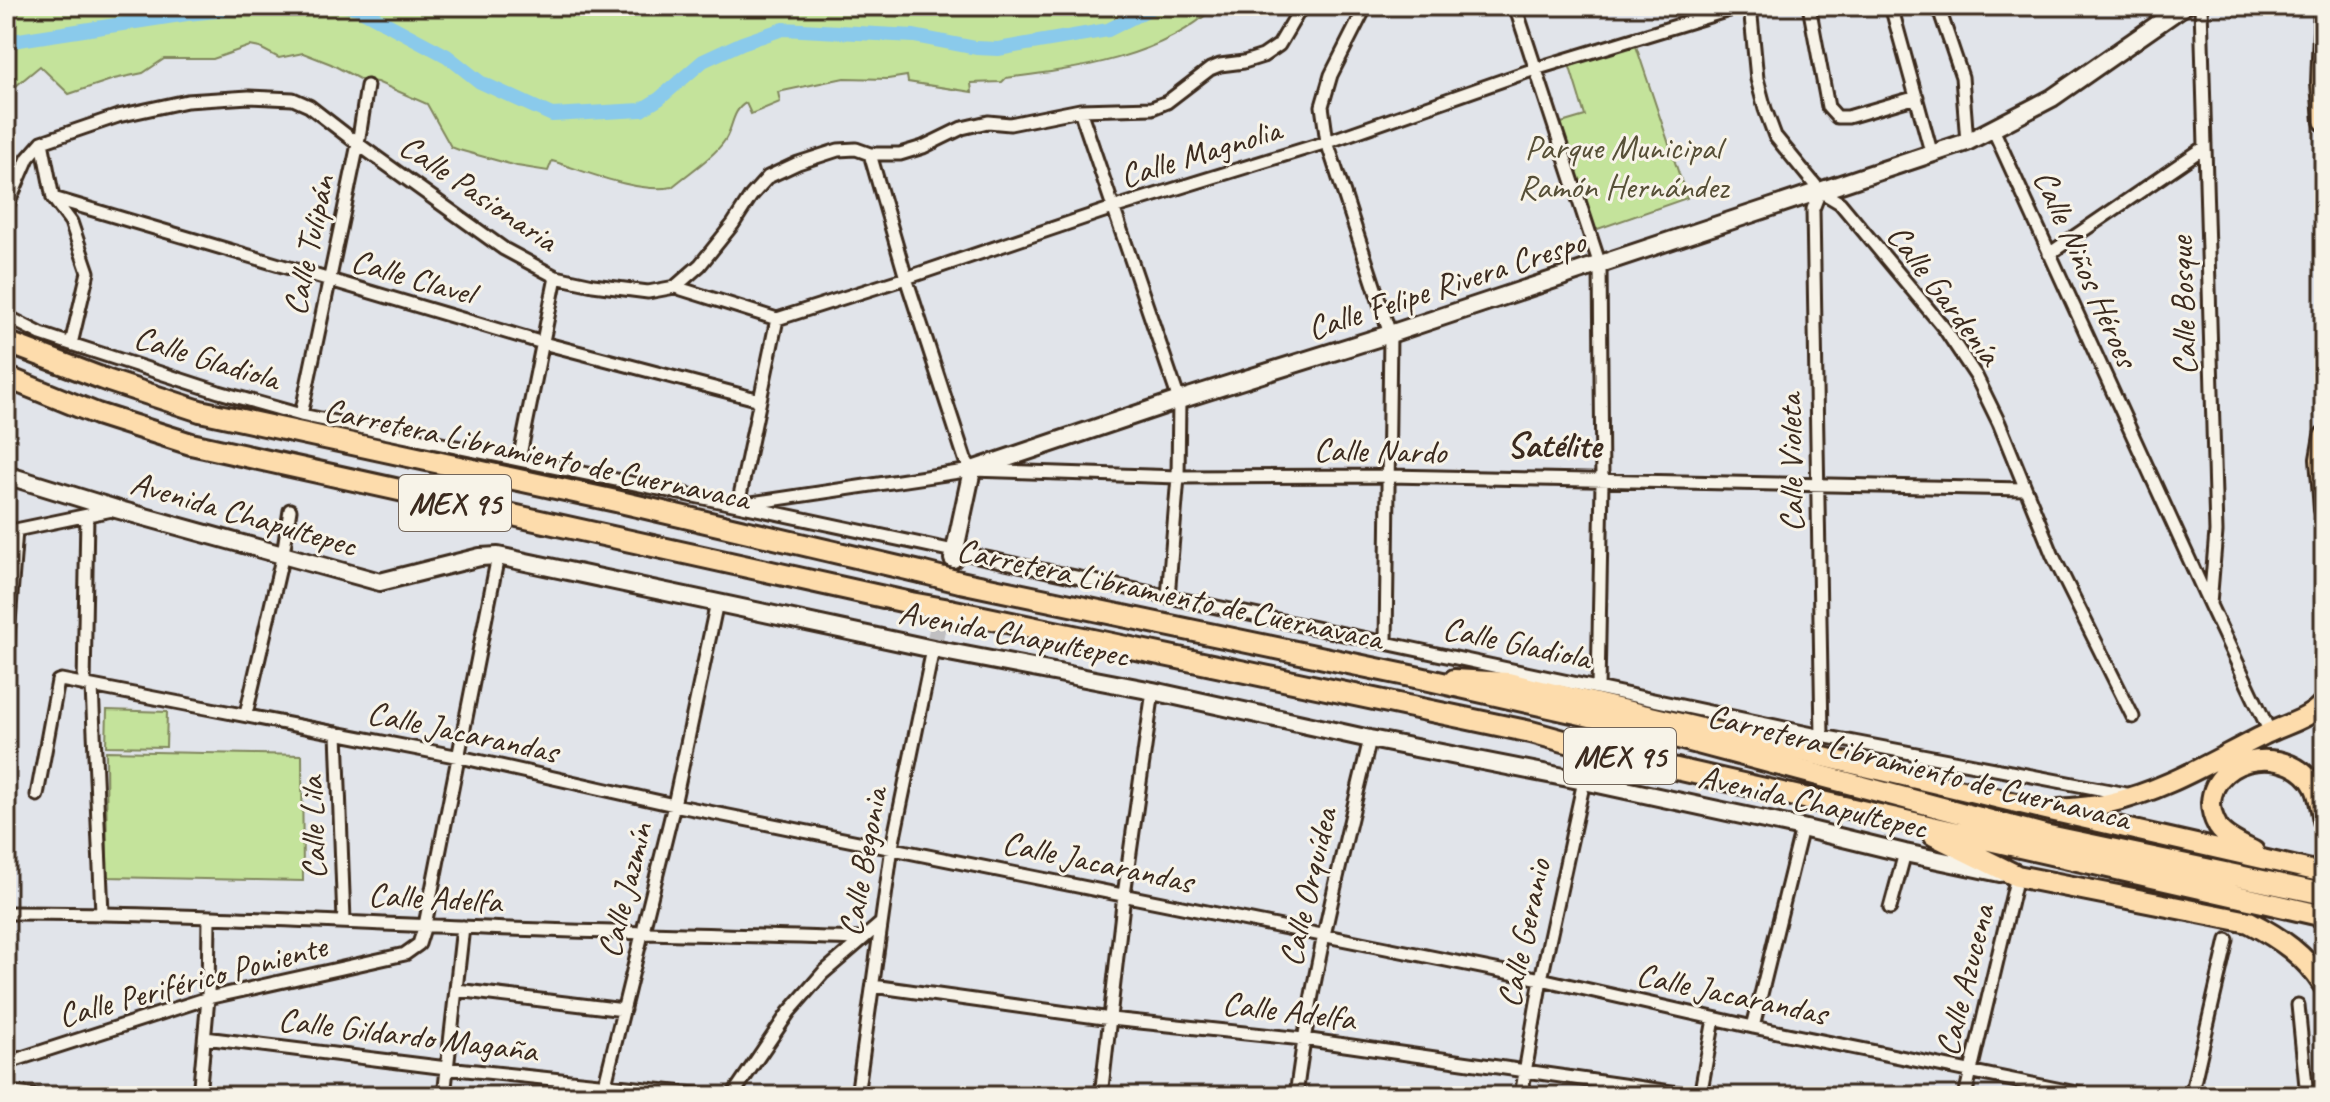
<svg xmlns="http://www.w3.org/2000/svg" width="2330" height="1102" viewBox="0 0 2330 1102" font-family="Caveat,sans-serif">
  <rect width="100%" height="100%" fill="#e1e4ea"/>
  <filter id="ink" filterUnits="userSpaceOnUse"><feTurbulence type="fractalNoise" baseFrequency=".0125" numOctaves="2"/><feDisplacementMap in="SourceGraphic" scale="16" xChannelSelector="R" yChannelSelector="G"/><feConvolveMatrix kernelMatrix="1 2 1 2 8 2 1 2 1" color-interpolation-filters="sRGB"/></filter>
  <g filter="url(#ink)">
    <!-- green -->
    <path fill="#c4e39b" stroke="#80865c" stroke-width="2" d="M6,6H1216C1161,58 1078,69 1006,78L1002,82L971,83L972,92L908,82L907,76L888,79L844,78L778,92L780,102L751,114L746,103C732,110 733,128 725,140C714,157 687,174 672,187C639,194 584,171 552,161L548,171L517,166L459,150L451,147L427,104L377,82L361,80L331,64L303,53L279,58L260,48L250,46L213,59H164L143,73L114,79L69,94L40,66L16,86L6,101Z
      M1635,43L1687,198L1592,231L1558,124L1585,116L1569,64Z
      M107,710L167,712L166,747L106,746Z
      M106,751L302,755L303,881L107,877Z"/>
    <g fill="none" stroke-linecap="round" stroke-linejoin="round">
      <!-- canal -->
      <path stroke="#8acaeb" stroke-width="14" d="M347,6L357,8L447,56L480,82L552,115L641,110L659,99L703,61L742,43L783,29L914,36L976,48L998,49L1108,30L1155,6
        M6,42L187,14L266,6"/>
      <!-- secondary-tunnel -->
      <path stroke="#c0bfc1" stroke-width="16" stroke-dasharray="16 8" stroke-linecap="butt" d="M935,639L953,559"/>
      <defs>
        <path id="street" d="M1366,6L1331,75L1322,106L1327,142L1390,334L1386,643
          M1515,6L1600,265L1602,482L1598,688
          M1750,6L1757,79L1765,109L1775,136L1820,191L1840,203L1944,328L1976,376L1999,423L2053,556L2133,717
          M1809,6L1828,107L1837,117H1848L1917,97
          M1891,6L1932,155
          M1938,6L1962,77L1967,142
          M2201,6L2216,532L2210,604
          M1080,110L1179,400L1178,477L1168,597
          M1993,129L2210,605L2267,726
          M42,142L118,116L187,101L249,97L293,99L309,106L358,144L504,249L556,277L593,285L648,292L675,287L700,265L733,224L751,196L768,177L798,163L838,150L856,149L870,154H900L923,147L962,128L988,122L1010,124L1080,110L1152,108L1167,102L1210,69L1220,65L1244,62L1263,56L1279,45L1302,6
          M42,142L53,198L71,222L88,272L71,344
          M870,154L906,278L965,459L972,470
          M1820,191L1813,209L1822,736
          M53,198L543,343L760,400
          M6,209L28,158L42,142
          M2049,254L2205,147
          M675,287L777,319L906,278L1113,208L1327,142L1535,69L1742,6
          M6,316L41,334L71,344L219,392L301,415L738,505L1822,736L2126,794
          M777,319L738,505L972,470L1178,477L1389,476L2025,489
          M301,415L358,144L367,86
          M519,460L556,277
          M6,532L112,510
          M6,662L16,530
          M84,685L87,515
          M92,687L102,913
          M246,714L283,554L290,510
          M337,733L344,921
          M37,795L58,681L61,680L460,757L674,805L1541,979L1753,1027L2091,1096
          M1890,908L1905,853
          M6,913C158,913 309,921 461,927C594,933 727,934 861,939
          M873,986L1111,1019L1303,1039L1699,1096
          M457,990L624,1010
          M2298,1005L2307,1096
          M1753,1027L1802,828
          M205,1038L447,1068L714,1096
          M6,1063L208,998L405,954L419,944L425,925L498,556
          M605,1084L674,805L717,602
          M6,1092L39,1096
          M199,1096L208,998L209,917
          M444,1096L463,927
          M732,1096L789,1012L823,973L880,924
          M857,1096L892,847L933,649
          M1101,1096L1124,895L1153,691
          M1296,1096C1311,975 1342,857 1370,739
          M1521,1096L1541,979L1584,781
          M1700,1096L1714,1019
          M1965,1096L2017,876
          M2191,1096L2227,940"/>
        <path id="secondary" d="M6,475L116,509L380,582L480,557L498,556L933,649L1153,691L1370,739L1584,781L1802,828L1905,853L2000,873
          M953,559L972,470L1179,400L1390,334L1967,142L2052,98L2184,6"/>
        <path id="primary" d="M2324,6L2321,83L2324,121
          M2324,436L2320,459L2324,509
          M1454,679L1508,682L2046,810L2324,873
          M2060,809C2076,807 2093,807 2109,803C2165,791 2215,759 2266,734C2286,724 2311,719 2324,701
          M2254,851C2242,845 2225,838 2218,827C2214,820 2211,810 2211,803C2214,752 2294,745 2315,788C2320,799 2321,813 2324,825"/>
        <path id="highway" d="M6,342L109,381L200,411L616,501L920,572
          M6,377L97,414L191,444L911,603
          M960,582L1420,678L1626,724L2044,835L2324,894
          M950,610L1531,732L1615,755L2324,916
          M1934,835L2017,876L2249,922C2280,938 2305,955 2324,985"/>
      </defs>
      <!-- street casing -->
      <use href="#street" stroke="#3b2a1e" stroke-width="17"/>
      <!-- secondary casing -->
      <use href="#secondary" stroke="#3b2a1e" stroke-width="22"/>
      <!-- primary casing -->
      <use href="#primary" stroke="#3b2a1e" stroke-width="24"/>
      <!-- highway casing -->
      <use href="#highway" stroke="#3b2a1e" stroke-width="26"/>
      <!-- street -->
      <use href="#street" stroke="#f7f3e8" stroke-width="11"/>
      <!-- secondary -->
      <use href="#secondary" stroke="#f7f3e8" stroke-width="16"/>
      <!-- primary -->
      <use href="#primary" stroke="#fddcac" stroke-width="18"/>
      <!-- highway -->
      <use href="#highway" stroke="#fddcac" stroke-width="20"/>
      <defs>
        <path id="highway-bridge" d="M920,572L960,582
          M911,603L950,610"/>
      </defs>
      <!-- highway-bridge casing -->
      <use href="#highway-bridge" stroke="#3b2a1e" stroke-width="26" stroke-linecap="butt"/>
      <!-- highway-bridge -->
      <use href="#highway-bridge" stroke="#fddcac" stroke-width="20"/>
    </g>
  </g>
  <g text-anchor="middle" stroke-width="6" stroke-linejoin="round" paint-order="stroke">
    <!-- shield labels -->
    <g fill="#f7f3e8" stroke="#73665b" stroke-width="2">
      <rect x="399" y="475" width="112" height="56" rx="6"/>
      <rect x="1564" y="728" width="112" height="56" rx="6"/>
    </g>
    <g font-size="32" font-weight="bold" fill="#3b2a1e">
      <text x="455" y="514">MEX 95</text>
      <text x="1620" y="767">MEX 95</text>
    </g>
    <!-- park labels -->
    <g font-size="34" fill="#564f37" stroke="#f7f3e8">
      <text x="1623" y="159">Parque Municipal<tspan x="1623" dy="39">Ramón Hernández</tspan></text>
    </g>
    <!-- street labels -->
    <g font-size="34" fill="#3b2a1e" stroke="#f7f3e8">
      <text transform="translate(1200 152) rotate(-17)" y="12">Calle Magnolia</text>
      <text transform="translate(479 192) rotate(34)" y="12">Calle Pasionaria</text>
      <text transform="translate(308 245) rotate(-78)" y="12">Calle Tulipán</text>
      <text transform="translate(2087 268) rotate(66)" y="12">Calle Niños Héroes</text>
      <text transform="translate(413 276) rotate(16)" y="12">Calle Clavel</text>
      <text transform="translate(1446 284) rotate(-18)" y="12">Calle Felipe Rivera Crespo</text>
      <text transform="translate(1945 294) rotate(53)" y="12">Calle Gardenía</text>
      <text transform="translate(2182 306) rotate(-92)" y="12">Calle Bosque</text>
      <text transform="translate(207 357) rotate(17)" y="12">Calle Gladiola</text>
      <text transform="translate(1380 450) rotate(1)" y="12">Calle Nardo</text>
      <text transform="translate(537 453) rotate(12)" y="12">Carretera Libramiento de Cuernavaca</text>
      <text transform="translate(1790 463) rotate(-91)" y="12">Calle Violeta</text>
      <text transform="translate(244 513) rotate(16)" y="12">Avenida Chapultepec</text>
      <text transform="translate(1170 593) rotate(12)" y="12">Carretera Libramiento de Cuernavaca</text>
      <text transform="translate(1014 633) rotate(11)" y="12">Avenida Chapultepec</text>
      <text transform="translate(1517 642) rotate(12)" y="12">Calle Gladiola</text>
      <text transform="translate(463 731) rotate(12)" y="12">Calle Jacarandas</text>
      <text transform="translate(1919 766) rotate(14)" y="12">Carretera Libramiento de Cuernavaca</text>
      <text transform="translate(1813 801) rotate(13)" y="12">Avenida Chapultepec</text>
      <text transform="translate(312 828) rotate(-92)" y="12">Calle Lila</text>
      <text transform="translate(1098 861) rotate(12)" y="12">Calle Jacarandas</text>
      <text transform="translate(862 862) rotate(-80)" y="12">Calle Begonia</text>
      <text transform="translate(1307 887) rotate(-77)" y="12">Calle Orquídea</text>
      <text transform="translate(624 890) rotate(-76)" y="12">Calle Jazmín</text>
      <text transform="translate(435 897) rotate(3)" y="12">Calle Adelfa</text>
      <text transform="translate(1523 933) rotate(-78)" y="12">Calle Geranio</text>
      <text transform="translate(192 980) rotate(-15)" y="12">Calle Periférico Poniente</text>
      <text transform="translate(1964 980) rotate(-76)" y="12">Calle Azucena</text>
      <text transform="translate(1732 993) rotate(12)" y="12">Calle Jacarandas</text>
      <text transform="translate(1289 1010) rotate(7)" y="12">Calle Adelfa</text>
      <text transform="translate(408 1034) rotate(7)" y="12">Calle Gildardo Magaña</text>
    </g>
    <!-- neighbourhood labels -->
    <g font-size="36" font-weight="bold" fill="#3b2a1e" stroke="#f7f3e8">
      <text x="1554" y="457">Satélite</text>
    </g>
  </g>
  <!-- margin -->
  <rect width="2330" height="1102" fill="none" stroke="#f7f3e8" stroke-width="32"/>
  <rect x="16" y="16" width="2298" height="1070" fill="none" stroke="#3b2a1e" stroke-width="3" filter="url(#ink)"/>
</svg>
